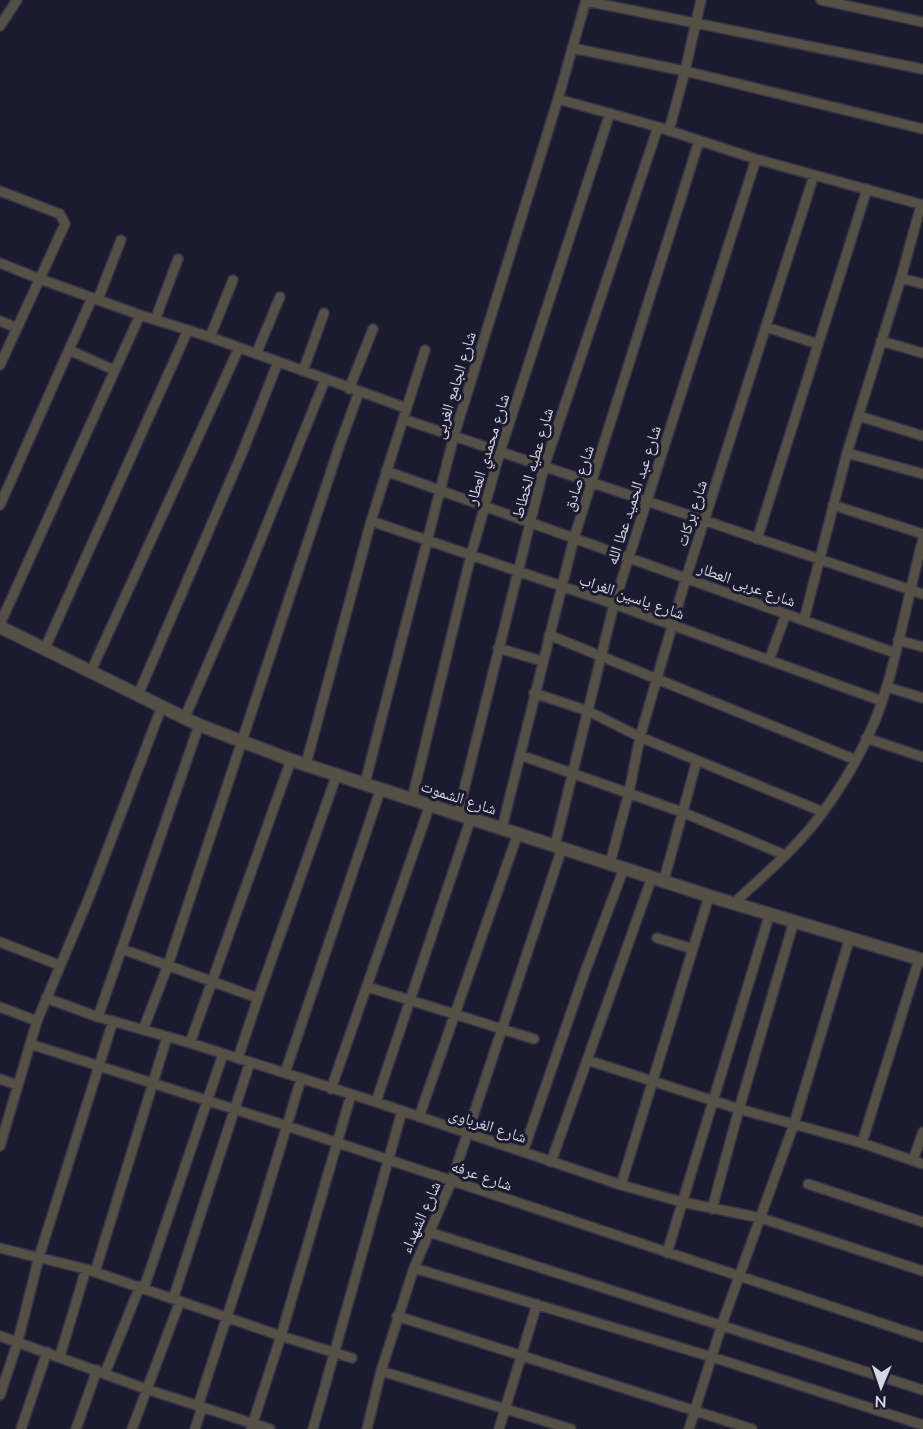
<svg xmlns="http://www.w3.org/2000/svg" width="923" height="1429" viewBox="0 0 923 1429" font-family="'Nunito Sans','Noto Naskh Arabic',sans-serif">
  <rect width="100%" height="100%" fill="#1b1a2e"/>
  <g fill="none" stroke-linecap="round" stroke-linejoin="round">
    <defs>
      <path id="minor" d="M821,0L923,22
        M586,1L923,69
        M0,26L17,0
        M572,48L685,71L923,129
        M558,99L658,127L756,159L923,205
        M669,131L685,71L701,0
        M0,191L60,214L65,224L0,365
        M0,263L40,279L140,315L210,337L406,408
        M901,278L923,284
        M98,299L121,240
        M155,320L178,259
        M0,321L17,328
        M766,327L818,344
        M210,337L233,280
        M881,341L923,353
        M69,350L114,370
        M256,354L280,297
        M303,371L324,313
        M349,389L373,329
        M859,416L923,436
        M403,419L923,594
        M847,453L923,474
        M386,471L895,653
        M0,505L92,298
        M833,505L923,534
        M371,521L614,604L882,701
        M757,539L867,189
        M804,620L847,453L901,278L921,205
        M0,624L140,315
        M549,635L856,760
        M898,640L923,647
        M45,648L188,330
        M498,648L542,661
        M769,660L786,614
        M91,671L239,348
        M887,687L923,698
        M534,693L588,711L640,737L823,812
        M138,695L243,451L278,362
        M185,717L244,581L325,380
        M866,738L923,757
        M520,755L682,812L785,855
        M306,764L371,521L425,350
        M365,783L454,436L558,99L586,0
        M412,799L471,555L500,452L610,113
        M458,814L544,467L658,127
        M502,828L574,538L699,141
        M555,845L614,604L756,159
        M610,863L629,792L640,737L686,578L814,175
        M664,880L697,760
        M733,904C764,875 798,847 823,812C850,775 874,731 887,686C901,638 910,588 923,539
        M657,938L693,949
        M0,942L59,965
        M122,949L258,998
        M368,987L534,1039
        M46,998L98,1017L190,1043L376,1102L621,1185L682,1202L761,1218L923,1271
        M0,1007L37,1021
        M98,1017L199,725
        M143,1030L168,965L340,444L359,392
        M190,1043L291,760
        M30,1044L287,1126L923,1337
        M238,1058L258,998L337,774
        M587,1060L739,1109L862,1143L923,1164
        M285,1073L381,788
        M0,1079L17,1085
        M331,1089L430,805
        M376,1102L471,818
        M419,1117L518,833
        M862,1143L919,959
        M0,1146L37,1021L90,895L162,706
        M523,1152L585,972L624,868
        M913,1160L923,1132
        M551,1162L652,877
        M808,1184L923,1222
        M621,1185L709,896
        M712,1209L739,1109L794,921
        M429,1232L923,1390
        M0,1248L86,1269L281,1336L352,1358
        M667,1253L770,913
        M414,1268L712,1357L923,1425
        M95,1272L167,1037
        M144,1288L223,1054
        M173,1299L250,1062
        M397,1316L752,1429
        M0,1336L146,1389L270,1429
        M60,1356L86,1269
        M381,1371L571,1429
        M105,1373L140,1286
        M0,1395L18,1341L39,1257L113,1021
        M198,1406L258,1221L301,1079
        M21,1429L47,1352
        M76,1429L97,1370
        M132,1429L180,1301
        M195,1429L202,1407
        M251,1429L281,1336L351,1095
        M313,1429L402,1111
        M367,1429L381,1371L414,1268L452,1180L562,848
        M499,1429L537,1304
        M689,1429L722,1324L794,1124L850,937"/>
      <path id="tertiary" d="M0,627L199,725L291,760L709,896L923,960"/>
    </defs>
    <!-- minor casing -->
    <use href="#minor" stroke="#353447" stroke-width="12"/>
    <!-- tertiary casing -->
    <use href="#tertiary" stroke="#353447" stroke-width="15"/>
    <!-- minor -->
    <use href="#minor" stroke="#555046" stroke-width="9"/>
    <!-- tertiary -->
    <use href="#tertiary" stroke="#555046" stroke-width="12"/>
  </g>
  <g text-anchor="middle" stroke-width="6" stroke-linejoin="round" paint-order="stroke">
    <!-- street labels -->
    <g font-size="16" fill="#d6d6e4" stroke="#1b1a2e">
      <text transform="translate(454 385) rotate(-73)" y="6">شارع الجامع الغربى</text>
      <text transform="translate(487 449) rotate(-73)" y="6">شارع محمدي العطار</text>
      <text transform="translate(532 463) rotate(-74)" y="6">شارع عطيه الخطاط</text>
      <text transform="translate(578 478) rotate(-72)" y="6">شارع صادق</text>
      <text transform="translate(633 495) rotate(-72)" y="6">شارع عبد الحميد عطا الله</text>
      <text transform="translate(691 513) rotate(-72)" y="6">شارع بركات</text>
      <text transform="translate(747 584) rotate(20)" y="6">شارع عربى العطار</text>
      <text transform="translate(632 596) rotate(19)" y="6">شارع ياسين الغراب</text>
      <text transform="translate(459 797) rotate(18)" y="6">شارع الشموت</text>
      <text transform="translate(488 1125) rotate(18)" y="6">شارع الغرباوى</text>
      <text transform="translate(482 1175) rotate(19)" y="6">شارع عرفه</text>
      <text transform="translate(420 1217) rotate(-66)" y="6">شارع الشهداء</text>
    </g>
  </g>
  <!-- north arrow -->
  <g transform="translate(881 1387) rotate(182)" stroke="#1b1a2e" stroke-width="4.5" paint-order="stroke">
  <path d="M0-4.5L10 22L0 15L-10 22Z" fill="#d6d6e4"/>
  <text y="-9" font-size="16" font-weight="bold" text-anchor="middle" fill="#d6d6e4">N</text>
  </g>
</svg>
